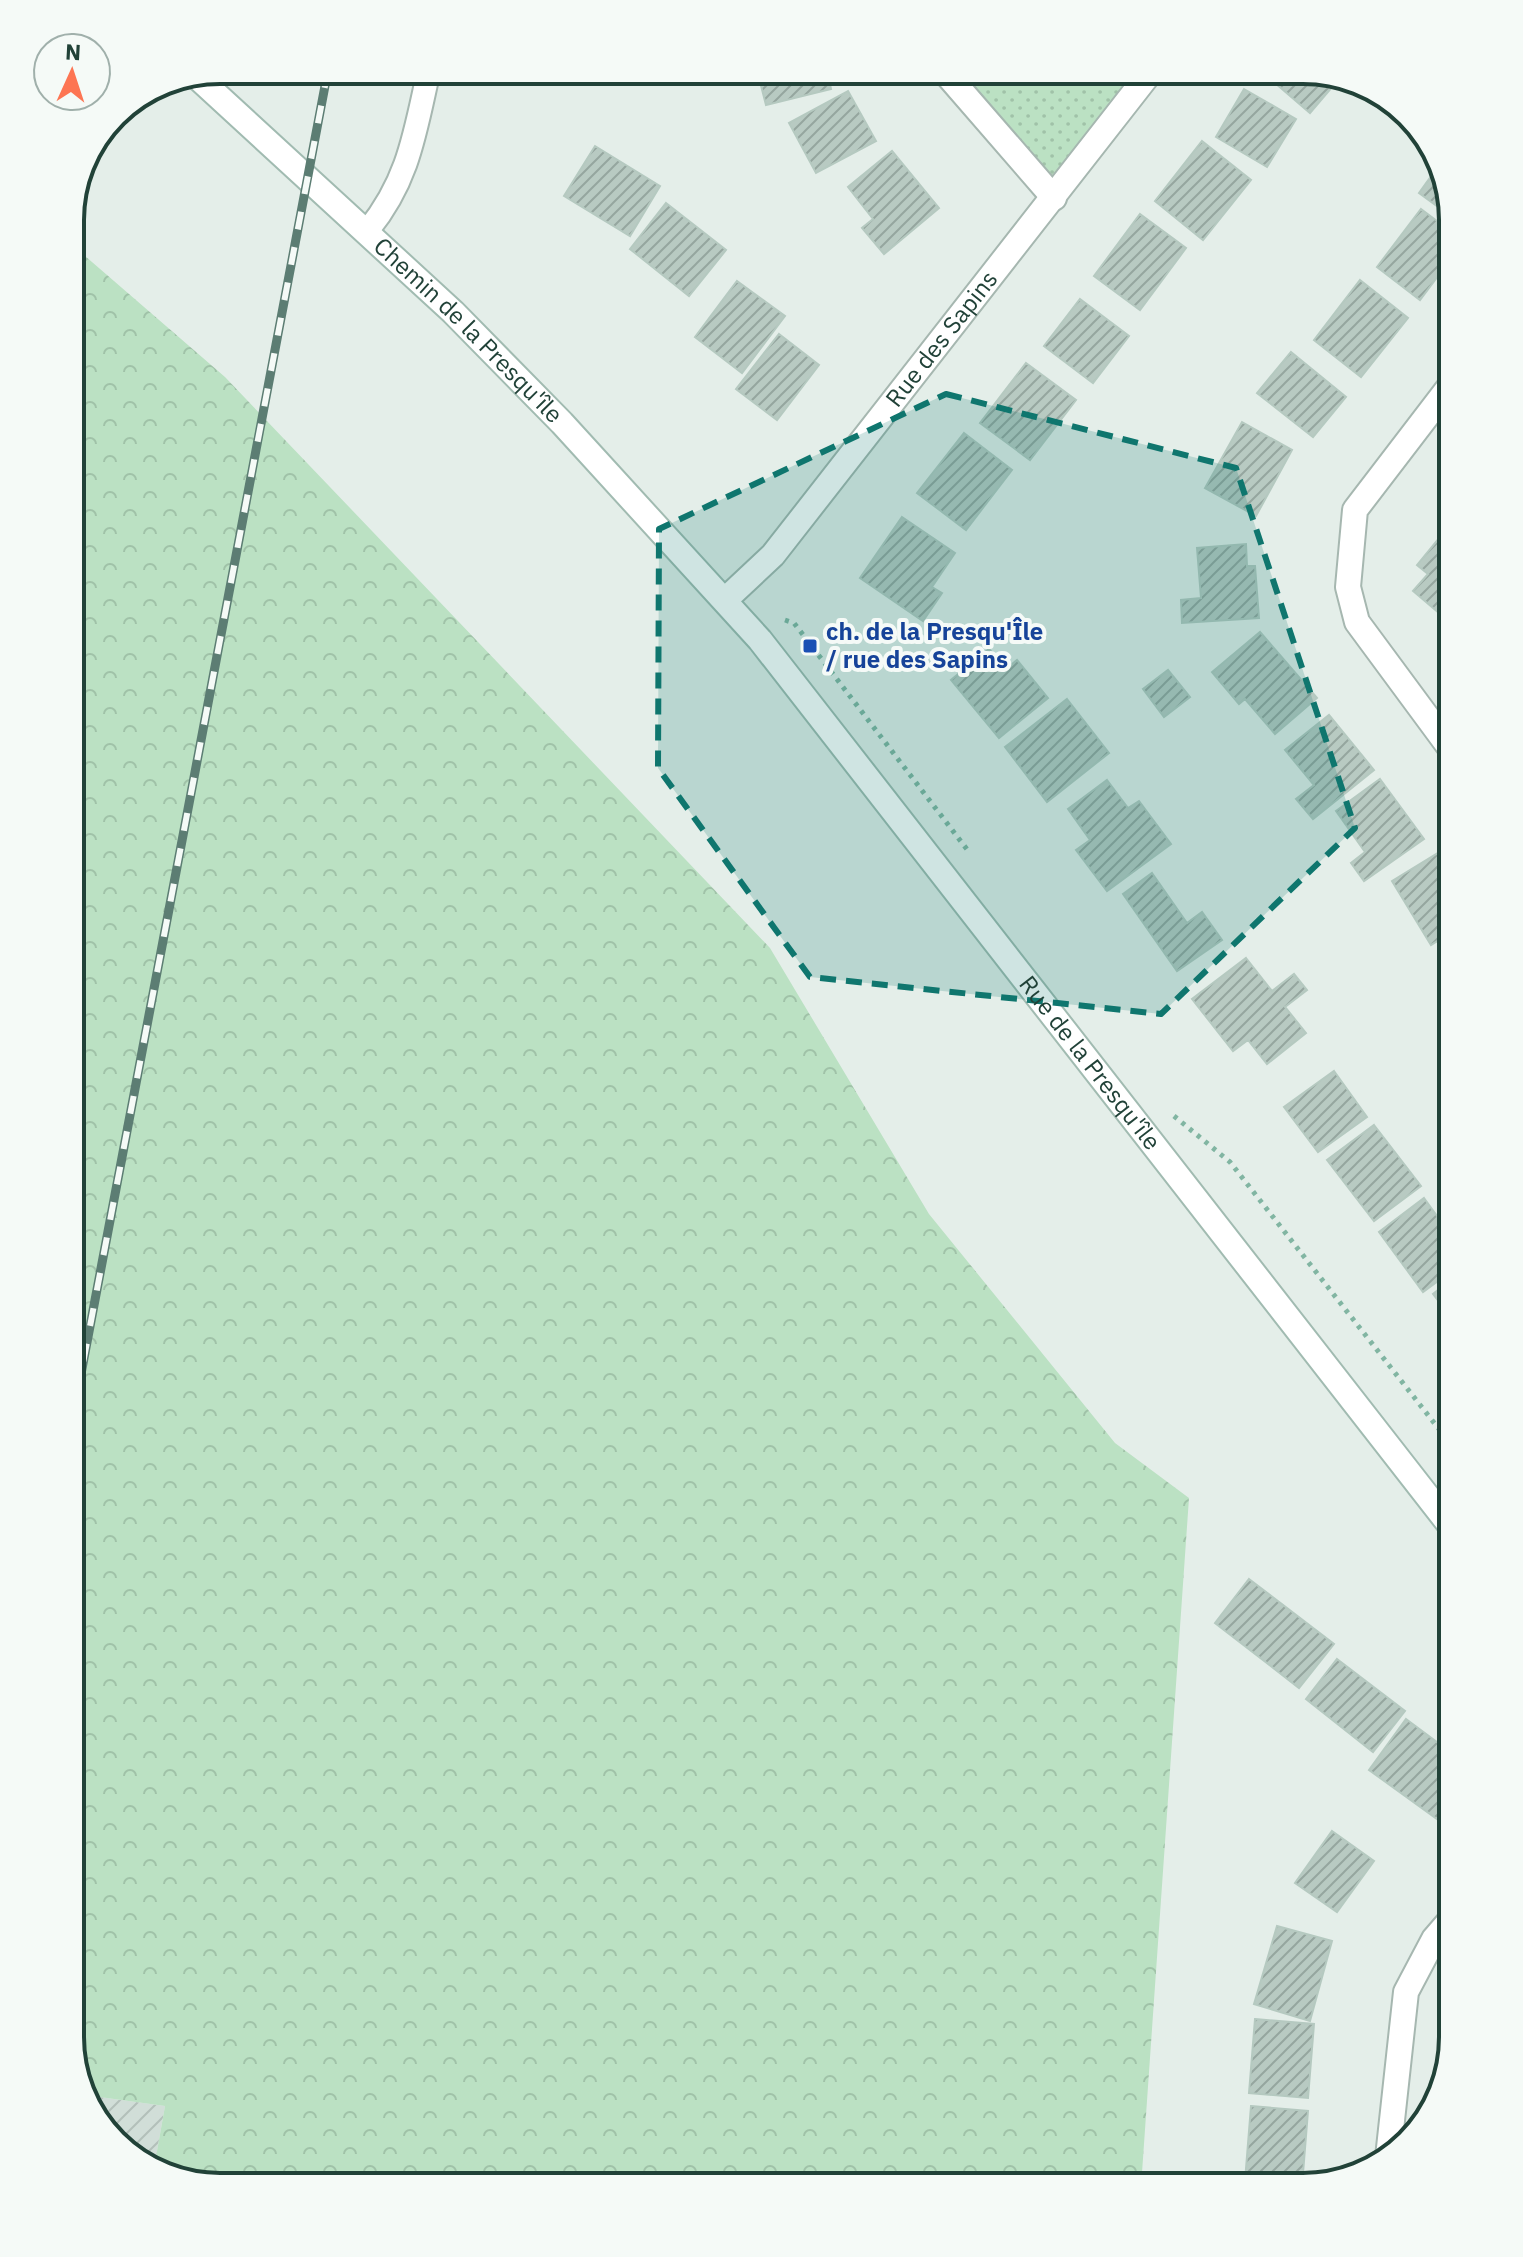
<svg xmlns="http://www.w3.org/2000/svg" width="1523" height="2257" viewBox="0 0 1523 2257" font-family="'IBM Plex Sans',sans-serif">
  <defs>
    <pattern id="industrial-furrows" width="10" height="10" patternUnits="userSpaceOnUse" patternTransform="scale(2)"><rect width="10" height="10" fill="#d1ded8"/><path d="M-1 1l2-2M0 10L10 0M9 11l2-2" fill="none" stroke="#b3c0ba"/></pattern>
    <pattern id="green-dots" width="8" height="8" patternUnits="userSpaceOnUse" patternTransform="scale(2)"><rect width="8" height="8" fill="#bbe1c3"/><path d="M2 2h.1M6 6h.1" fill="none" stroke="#a0c2a8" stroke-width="1.8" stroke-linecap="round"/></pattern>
    <pattern id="forest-crowns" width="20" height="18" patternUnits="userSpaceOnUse" patternTransform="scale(2)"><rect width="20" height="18" fill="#bbe1c3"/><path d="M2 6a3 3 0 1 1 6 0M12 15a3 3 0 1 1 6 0" fill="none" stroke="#a0c2a8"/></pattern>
    <pattern id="building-hatch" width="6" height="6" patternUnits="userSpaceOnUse" patternTransform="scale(2)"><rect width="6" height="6" fill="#b8cac2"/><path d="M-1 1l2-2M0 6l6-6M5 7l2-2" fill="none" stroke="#95a69f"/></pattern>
  </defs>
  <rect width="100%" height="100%" fill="#e4eee9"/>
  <!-- industrial -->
  <path fill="url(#industrial-furrows)" d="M85,2095L165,2106L154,2168L137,2162L90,2112Z"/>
  <!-- green -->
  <path fill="url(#green-dots)" d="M943,70H1144L1045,190Z"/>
  <!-- forest -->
  <path fill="url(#forest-crowns)" d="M70,243L225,377L770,948L929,1214L1115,1443L1189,1498L1141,2187H210L154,2168L165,2106L85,2095L70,2037Z"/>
  <!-- building -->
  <path fill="url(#building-hatch)" stroke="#b5c9c0" stroke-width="2" d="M757,70H827L831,89L766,105Z
    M1260,70H1313L1339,79L1310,113Z
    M1244,89L1296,119L1267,167L1216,137Z
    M848,91L876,141L816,173L789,123Z
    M1202,141L1251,180L1203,240L1155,201Z
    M595,146L660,186L630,236L564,196Z
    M892,151L939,208L884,254L862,228L873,219L848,187Z
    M1439,165L1452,217L1419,193Z
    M666,203L726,250L689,296L630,249Z
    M1421,209L1453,233V256L1420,300L1377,267Z
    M1140,214L1186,248L1140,310L1094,276Z
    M1360,280L1408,318L1361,377L1314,340Z
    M737,281L785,316L742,373L695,337Z
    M1080,299L1129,336L1093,383L1044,346Z
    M779,334L819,365L777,420L736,389Z
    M1291,352L1346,397L1313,437L1257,393Z
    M1026,363L1076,400L1030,460L980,423Z
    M1242,422L1292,450L1256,516L1205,488Z
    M964,433L1012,470L966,530L917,493Z
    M902,517L955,553L932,587L942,593L923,621L860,578Z
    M1453,521V610L1446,619L1413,591L1428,574L1417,565Z
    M1246,544L1247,566H1255L1259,618L1182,623L1181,600L1201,598L1197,548Z
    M1260,632L1317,698L1275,734L1245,699L1239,704L1212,672Z
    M989,649L1006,669L1017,660L1048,698L999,738L951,680Z
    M1168,670L1190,697L1164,717L1143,689Z
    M1067,699L1109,753L1047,802L1005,747Z
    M1329,715L1374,770L1313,819L1296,799L1314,785L1285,750Z
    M1380,779L1424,839L1364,881L1351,863L1365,852L1336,811Z
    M1107,780L1128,808L1139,801L1171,844L1107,891L1076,850L1090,840L1068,809Z
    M1438,853L1453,878V931L1431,945L1392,881Z
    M1152,873L1187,923L1202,912L1222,940L1177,971L1123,894Z
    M1246,958L1272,991L1294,974L1307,990L1285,1007L1306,1033L1267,1064L1248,1040L1233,1051L1192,999Z
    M1334,1071L1367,1117L1318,1152L1284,1107Z
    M1374,1125L1421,1186L1374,1221L1327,1160Z
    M1424,1198L1453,1238V1270L1423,1292L1379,1232Z
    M1453,1278V1320L1433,1294Z
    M1249,1579L1334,1644L1299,1688L1215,1623Z
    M1337,1659L1405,1711L1373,1752L1306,1699Z
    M1406,1719L1453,1754V1797L1437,1819L1369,1770Z
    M1332,1831L1374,1861L1337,1912L1295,1883Z
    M1277,1926L1332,1941L1310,2021L1254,2004Z
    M1255,2019L1314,2024L1308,2098L1249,2093Z
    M1251,2106L1308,2111L1302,2186L1245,2181Z"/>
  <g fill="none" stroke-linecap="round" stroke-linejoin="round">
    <defs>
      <path id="lane" d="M368,230C409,180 415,132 429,70"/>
      <g id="street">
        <path d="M943,70L1054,198"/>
        <path id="s1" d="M725,600L773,555L1152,70"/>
        <path d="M1453,752L1357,622L1348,587L1355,510L1453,382"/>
        <path d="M1388,2157L1406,1992L1434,1939L1453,1917"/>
      </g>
      <g id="secondary">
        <path id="s2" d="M195,75L453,312L562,423L760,640L1453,1529"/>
      </g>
    </defs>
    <!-- lane casing -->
    <use href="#lane" stroke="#a6b7b0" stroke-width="26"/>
    <!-- street casing -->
    <use href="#street" stroke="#a6b7b0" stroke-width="28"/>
    <!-- secondary casing -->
    <use href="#secondary" stroke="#a1bbb1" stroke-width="28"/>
    <!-- path -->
    <path stroke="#81b5a2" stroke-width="5" stroke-dasharray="4 6" stroke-linecap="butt" d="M785,620L794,623L969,852
      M1174,1116L1230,1162L1453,1447"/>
    <!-- lane -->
    <use href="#lane" stroke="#fff" stroke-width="22"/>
    <!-- street -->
    <use href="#street" stroke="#fff" stroke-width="24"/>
    <!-- secondary -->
    <use href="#secondary" stroke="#fff" stroke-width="24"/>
    <defs>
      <path id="rail" d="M70,1432L328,70"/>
    </defs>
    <!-- rail casing -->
    <use href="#rail" stroke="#5c7d73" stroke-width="9"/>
    <!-- rail -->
    <use href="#rail" stroke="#f5faf7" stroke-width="6" stroke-dasharray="18" stroke-linecap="butt"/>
  </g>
  <!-- marked area -->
  <path fill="#0f766e" fill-opacity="0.2" stroke="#0f766e" stroke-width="6" stroke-dasharray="16 10" stroke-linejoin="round" d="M946,394L1236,468L1355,828L1161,1014L810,977L658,768L659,529Z"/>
  <!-- markers -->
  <rect fill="#1a4fb4" stroke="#f5faf7" stroke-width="3" x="802" y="638" width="16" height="16" rx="4"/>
  <g text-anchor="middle" stroke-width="8" stroke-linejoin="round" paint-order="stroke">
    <!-- street labels -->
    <g font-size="24" fill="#214238" stroke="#f5faf7">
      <text dy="8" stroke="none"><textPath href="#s2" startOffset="374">Chemin de la Presqu'île</textPath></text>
      <text dy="8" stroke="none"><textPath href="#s1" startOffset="340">Rue des Sapins</textPath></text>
      <text dy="8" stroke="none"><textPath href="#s2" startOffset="1336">Rue de la Presqu'île</textPath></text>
    </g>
    <!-- transit labels -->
    <g font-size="24" font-weight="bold" fill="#164399" stroke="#f5faf7" text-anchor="start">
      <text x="826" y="640">ch. de la Presqu'Île<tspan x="826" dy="28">/ rue des Sapins</tspan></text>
    </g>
  </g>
  <!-- crop -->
  <path d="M0 0H1523V2257H0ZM220 84H1303A136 136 0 0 1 1439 220V2037A136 136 0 0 1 1303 2173H220A136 136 0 0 1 84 2037V220A136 136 0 0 1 220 84Z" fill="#f5faf7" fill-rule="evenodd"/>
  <path fill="none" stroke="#214238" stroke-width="4" d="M220 84H1303A136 136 0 0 1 1439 220V2037A136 136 0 0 1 1303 2173H220A136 136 0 0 1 84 2037V220A136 136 0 0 1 220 84Z"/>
  <!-- north arrow -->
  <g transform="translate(72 72) rotate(3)"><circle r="38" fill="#f5faf7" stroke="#a0b0ab" stroke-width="2"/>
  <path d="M0-6L14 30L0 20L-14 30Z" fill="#fd7553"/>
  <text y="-12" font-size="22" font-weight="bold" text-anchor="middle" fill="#214238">N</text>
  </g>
</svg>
